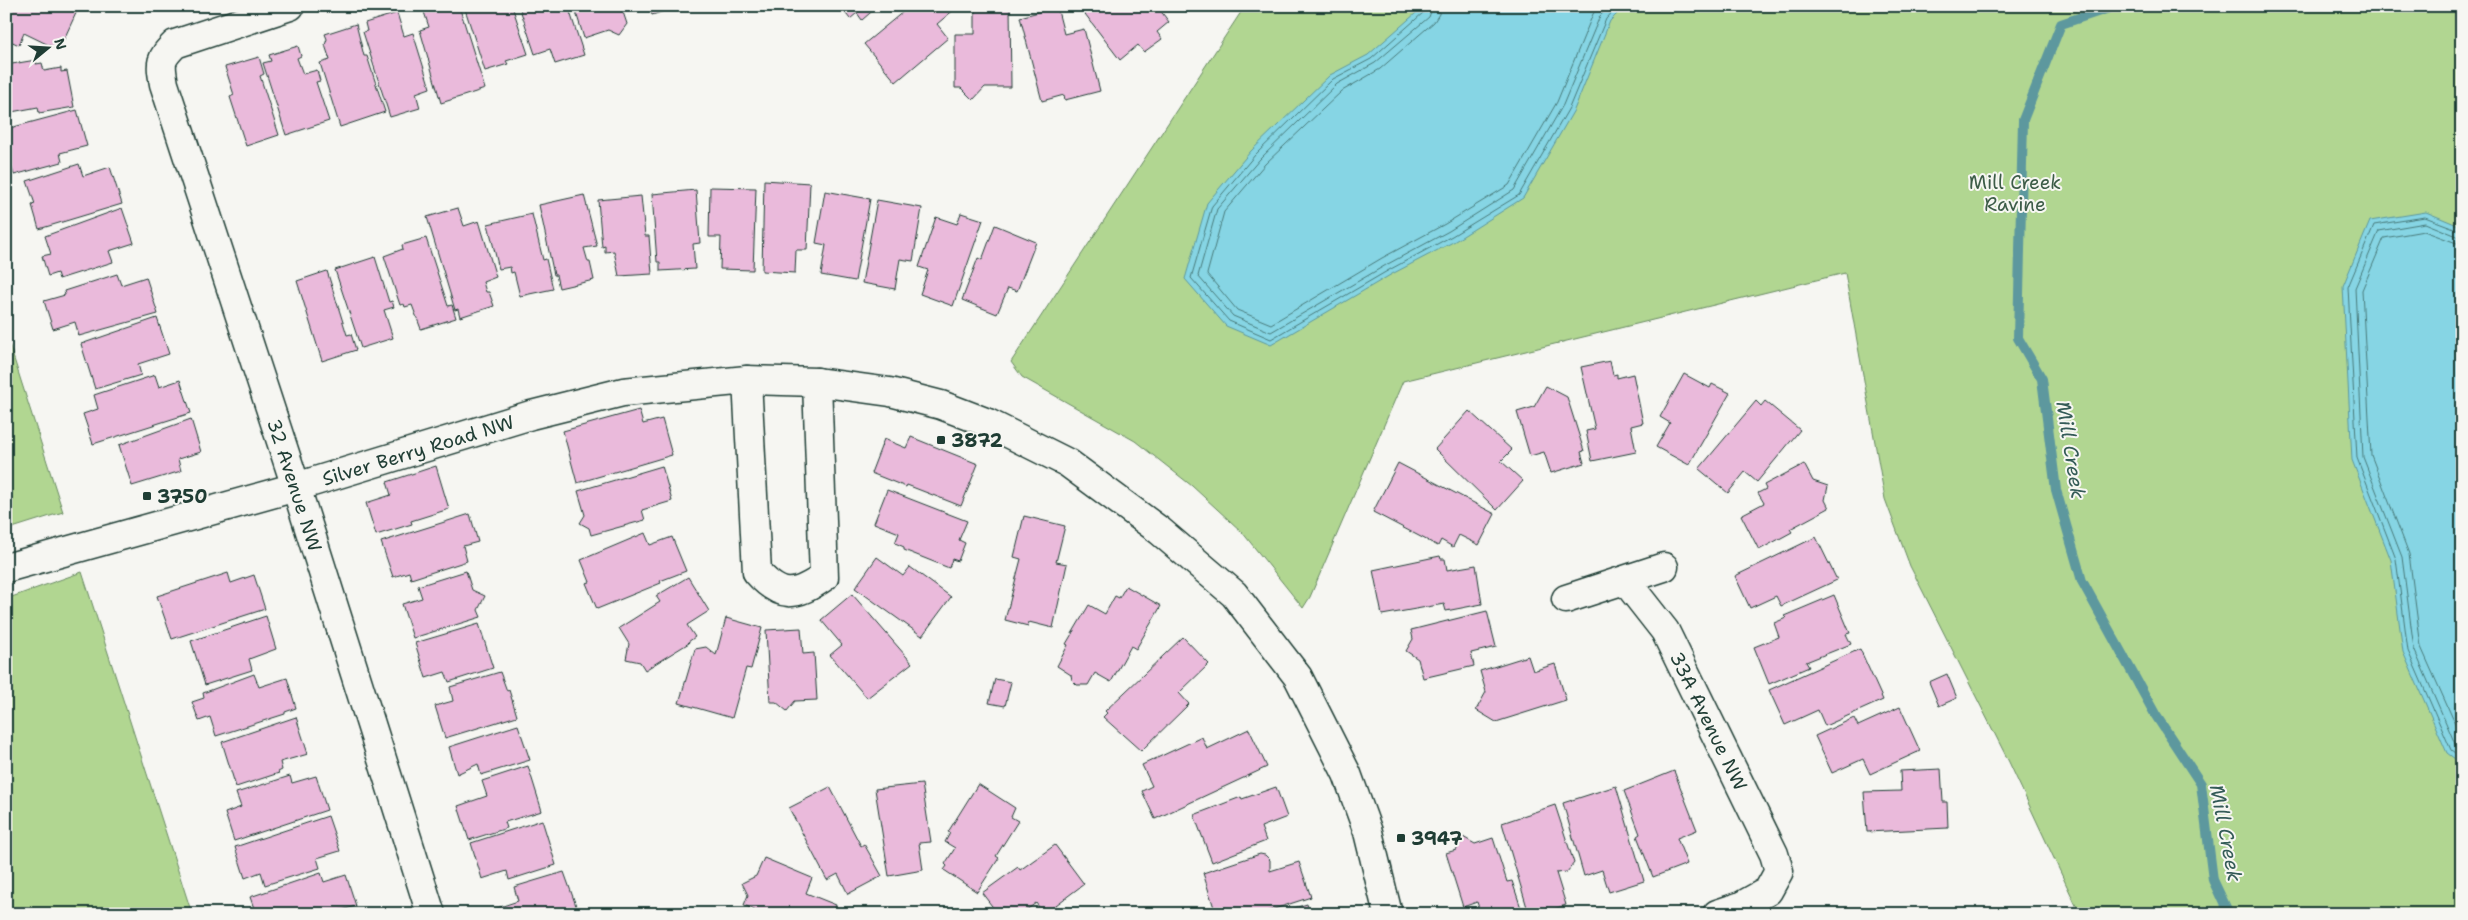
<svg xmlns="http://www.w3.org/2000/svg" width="2468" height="920" viewBox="0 0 2468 920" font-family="'Shantell Sans',sans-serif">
  <rect width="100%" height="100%" fill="#f6f6f2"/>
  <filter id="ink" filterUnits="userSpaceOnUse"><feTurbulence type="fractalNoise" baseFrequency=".02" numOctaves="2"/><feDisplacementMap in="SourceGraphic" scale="10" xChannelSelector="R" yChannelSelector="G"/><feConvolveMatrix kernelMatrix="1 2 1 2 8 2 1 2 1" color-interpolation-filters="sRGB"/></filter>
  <g filter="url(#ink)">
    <!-- green -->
    <path fill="#b1d691" stroke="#688a62" d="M1245,6H2459L2462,12V914H2080L2009,762L1910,566L1885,499L1845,273L1403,381L1310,597L1303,608L1242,532L1192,486L1135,441L1022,377L1011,362Z
      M6,334L63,512L6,530Z
      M82,572L192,914H6V599Z"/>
    <!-- water -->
    <path fill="#86d5e4" stroke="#5d989e" d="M1424,6H1625L1610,21L1574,110L1523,198L1455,241L1392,274L1271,345L1226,326L1185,279L1207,203L1251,151L1330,75L1368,55Z
      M2426,212L2462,227V764L2447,753L2403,652L2391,560L2352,460L2343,286L2370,221Z"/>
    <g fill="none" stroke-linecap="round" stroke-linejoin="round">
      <!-- shore -->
      <path stroke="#487a7a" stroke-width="1" d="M1426,6L1424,12L1371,59L1333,79L1255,155L1212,206L1191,278L1229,321L1271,339L1389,270L1452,236L1519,195L1569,108L1606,19L1618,6
        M1433,6L1429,17L1375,63L1337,84L1260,159L1217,209L1198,276L1233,316L1271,332L1386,265L1449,231L1514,190L1563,105L1600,16L1609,6
        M1440,6L1439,14L1434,22L1380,69L1342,91L1265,164L1224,212L1207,274L1237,310L1271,324L1382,258L1445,224L1509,185L1557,102L1593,14L1598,6
        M2462,231L2425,217L2374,225L2348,287L2357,458L2396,559L2408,651L2451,750L2462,758
        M2462,238L2425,223L2379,231L2355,288L2363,457L2402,557L2414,649L2456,746L2462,750
        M2462,245L2424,231L2384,238L2362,290L2371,455L2409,554L2421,647L2462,739"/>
      <!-- stream -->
      <path stroke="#5d989e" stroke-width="10" d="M2115,6L2061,24L2023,120L2018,338L2042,379L2056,490L2082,581L2155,714L2201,784L2213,880L2229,914"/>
    </g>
    <!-- building -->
    <path fill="#eabadb" stroke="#1f3d34" d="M6,6H68L77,11L59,50L24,33L19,45L6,39Z
      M422,6H459L485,89L441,103L420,30L429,27Z
      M464,6H512L528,54L506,61L508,64L485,71Z
      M519,6H568L584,55L555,64L550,49L535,54Z
      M574,6H621L627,24L619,35L608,30L584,38Z
      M629,6H642L630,10Z
      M649,6H674V8L652,15Z
      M840,6H878L862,20L857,13L850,19Z
      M955,6L956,8L937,24L948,38L896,82L864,44L904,11L901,6Z
      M975,6H1010L1011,87H985L973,100L961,88H955V34H975Z
      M1079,6H1157L1169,22L1157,32L1162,39L1144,52L1138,45L1120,60Z
      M1057,7L1064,34L1084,29L1100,91L1065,100L1064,95L1042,101L1020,17Z
      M397,13L404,36L413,33L430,88L416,93L420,108L390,117L363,32L367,31L365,23Z
      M356,24L364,56H367L385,112L340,127L320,63L330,60L325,45L327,39L325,34Z
      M298,46L301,56L297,58L303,74L317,70L320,81L316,82L329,121L286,135L263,63L271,61L269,55Z
      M259,57L264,74L260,76L279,135L246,146L230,97L234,95L225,67Z
      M36,60V64L42,63L44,71L61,68V72L67,71L74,107L39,113L38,107L6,113V65Z
      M77,110L87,146L60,153L62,162L14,175L6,148V129Z
      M79,164L83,176L110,167L122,204L39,229L32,205L35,204L27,181Z
      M764,180L810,183L807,250H796L795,273L762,271Z
      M710,187L756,188L753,270L720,269L721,237H709Z
      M696,190L700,243L693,244L695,269L660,271V262H657L652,194Z
      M825,191L870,199L855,281L821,275L826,245L816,243Z
      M584,195L597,246L584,248L588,262H590L594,280L559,288L556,275H554L539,205Z
      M641,196L645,236H649L652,274L619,276L614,251L605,252V246L602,247L598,200Z
      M877,200L922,208L913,261L900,259L895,289L862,283Z
      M122,208L134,243L109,251L113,262L59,279L57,273L48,276L42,256L51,254L45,236Z
      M458,208L464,226L479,221L496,277L483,282L486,292H489L494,306L460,317L458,309L455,310L427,217Z
      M961,213L983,220L953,306L920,294L928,270L919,267L936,217L957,224Z
      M532,214L543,260L546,259L553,289L520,296L514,272L511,273L510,267L499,269L488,224Z
      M995,225L1036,242L1017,291L1008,288L997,314L962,300L978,258L982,260Z
      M426,238L448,306L452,305L456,318L421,329L412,305L405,307L404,304L400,305L384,256L403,249L402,245Z
      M375,257L389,302L392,301L394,307L384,310L393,338L361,348L335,270Z
      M327,271L347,335L351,334L356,350L322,361L297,281Z
      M117,274L121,285L146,277L158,314L79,336L75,322L53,329L44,301L65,295L64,291Z
      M157,318L169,354L138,364L141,375L95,389L81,344Z
      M1610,361L1613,375L1617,374V378L1633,374L1643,423L1631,426L1636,452L1592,461L1586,431L1595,429L1581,367Z
      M1684,374L1710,388L1712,384L1730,393L1689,465L1656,447L1670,423L1660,417Z
      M155,375L159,387L180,380L191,413L93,444L83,414L98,409L94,395Z
      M1546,386L1567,397L1584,451L1581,452L1584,463L1551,473L1544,452L1530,456L1517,412L1534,407Z
      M1756,401L1761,406L1765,401L1800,430L1757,482L1745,472L1728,493L1699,469Z
      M639,410L643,424L662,419L672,455L577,483L563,431Z
      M1469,411L1512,450L1501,461L1523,481L1497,510L1435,449Z
      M191,419L201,452L178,459L181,471L132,486L119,445Z
      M911,437L978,464L961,506L907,485L906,487L871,473L884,439L906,448Z
      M1398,463L1495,514L1479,545L1459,535L1453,547L1441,540L1438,546L1373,512Z
      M1804,464L1813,481L1828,486L1825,500L1829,508L1790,529L1792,532L1759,550L1741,515L1764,503L1758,493L1766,489L1764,485Z
      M436,466L449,509L411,521L412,524L376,535L366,503L391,495L387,482Z
      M662,466L672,501L642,510L645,520L591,535L589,528L580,523L585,515L578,491Z
      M887,490L967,521L959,540L965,543L958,561L952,559L949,568L904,550V547L895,543L899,533L874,523Z
      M470,514L478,542L463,546L467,561L411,579L409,572L393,577L381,542Z
      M1024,516L1065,526L1056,562L1067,564L1053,628L1029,622L1028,626L1005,620L1021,559L1014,557Z
      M645,533L650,545L672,537L686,571L660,581L661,583L597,609L586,583L590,582L581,560Z
      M1816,537L1837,580L1781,606L1776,596L1750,608L1735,576Z
      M1440,556L1441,559H1445L1447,570L1476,565L1482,604L1446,611L1444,604L1382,615L1373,570Z
      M877,557L903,576L910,567L951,597L922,636L855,588Z
      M466,571L472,590L485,596L478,610L481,617L413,638L402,604L422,598L418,586Z
      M228,573L231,583L254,575L265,609L172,639L157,596Z
      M688,577L709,611L687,625L695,637L688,642L689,643L645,670L640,662L626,659L629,644L619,628L660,602L656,596Z
      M1126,586L1161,606L1136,649L1131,646L1111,682L1095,673L1088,685H1077L1072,680L1071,675L1057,666L1068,645L1066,644L1089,605L1105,614L1115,596L1119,598Z
      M852,594L912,663L867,698L830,655L842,645L821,620Z
      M1834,595L1850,633L1846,634L1851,644L1806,662L1809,667L1769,684L1754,647L1779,637L1774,623L1786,618L1784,616Z
      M1487,611L1496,647L1471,653L1474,666L1423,678L1418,659L1406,651L1413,639L1411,630Z
      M266,616L276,649L249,659L252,670L205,685L191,641Z
      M726,618L762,628L751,669L746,668L732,718L679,703L695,649L706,647L716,655Z
      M479,624L493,668L449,682L445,672L426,678L415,643Z
      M801,628L803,654L814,653L817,700L795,701L787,711L776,702H770L766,630Z
      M1183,637L1209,664L1179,693L1189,704L1141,751L1103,717L1107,713L1105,711Z
      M1860,649L1883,700L1825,726L1818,710L1785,725L1769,690Z
      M1528,656L1533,671L1555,664L1566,700L1496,722L1476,710L1486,692L1480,671Z
      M500,672L507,691L509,690L517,716L445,738L435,706L453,701L450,687Z
      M254,674L259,687L287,678L296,708L285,712V714L216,736L210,717L199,721L192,702L204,698L203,693Z
      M1947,674L1957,698L1939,706L1929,682Z
      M995,679L1011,682L1005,706L989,703Z
      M1900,707L1920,751L1870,774L1863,759L1832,773L1815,736L1854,718L1858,726Z
      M296,717L308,754L280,762L282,770L278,772L279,773L236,787L222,742Z
      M518,725L530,760L481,775L478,764L457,774L449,747Z
      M1249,729L1267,767L1155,819L1142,791L1152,786L1142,765L1202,737L1207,749Z
      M528,766L542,811L505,822L507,828L469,840L458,806L487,796L482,781Z
      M1941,769L1943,802H1947L1948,828L1867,832L1864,792L1901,791L1900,771Z
      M1674,771L1697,830L1677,838L1687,864L1653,877L1637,836L1640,834L1624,791Z
      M290,776L292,783L316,776L327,810L234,841L225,813L241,807L236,793Z
      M922,784L931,842L919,843L923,870L889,876L875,789Z
      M978,784L1015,808L1011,817L1018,821L996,856L999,858L977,892L944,870L947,866L945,864L955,848L945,842L950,833L948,832Z
      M1616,786L1644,881L1609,892L1602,870L1584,876L1563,803Z
      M830,787L861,846L864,844L882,876L848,894L838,874L827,880L789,808Z
      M1276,787L1287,817L1261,827L1266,841L1212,862L1194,815L1241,797L1242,799Z
      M1555,805L1574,863L1567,872L1556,873L1566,905L1538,914H1529L1502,823Z
      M328,816L340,851L317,858L320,868L265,885L261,872L245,878L235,847Z
      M542,820L556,865L509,880L507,871L482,879L471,843Z
      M1463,837L1475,844L1493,838L1507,882L1512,881L1523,914H1481L1477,902L1463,907L1446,853L1456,850Z
      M1055,845L1084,884L1044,914L1036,903L1021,914H998L982,893L1018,867L1020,870Z
      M1260,854L1265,855L1270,860V871L1299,862L1311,897L1259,914H1216L1203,873Z
      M764,858L812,878L806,893L836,905L833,914H763L744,905L748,895L742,883L756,876Z
      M564,872L579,914H492L491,910L518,901L514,887Z
      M321,873L324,882L346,875L356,906L327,914H256L250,897Z
      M1307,904L1310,914H1275Z"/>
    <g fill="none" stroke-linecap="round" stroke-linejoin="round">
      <defs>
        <path id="minor" d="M747,380L757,572C781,599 795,597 824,577L817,382
          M296,487L431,914
          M1625,580L1665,631L1774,854L1779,871L1768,891L1741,906L1717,914
          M1566,599L1664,567"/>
        <path id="tertiary" d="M290,6L175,44C160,59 160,62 164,84L296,487
          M6,568L296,487L531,415L623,392L747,380L817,382L890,392L941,405L988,423L1068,463L1160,531L1234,594L1298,677L1347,774L1368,832L1388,914"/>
      </defs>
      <!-- minor casing -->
      <use href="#minor" stroke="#1f3d34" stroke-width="31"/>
      <!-- tertiary casing -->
      <use href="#tertiary" stroke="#1f3d34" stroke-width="31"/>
      <!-- minor -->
      <use href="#minor" stroke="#f6f6f2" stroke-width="28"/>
      <!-- tertiary -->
      <use href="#tertiary" stroke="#f6f6f2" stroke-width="28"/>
    </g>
  </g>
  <!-- markers -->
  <g fill="#1f3d34" stroke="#f6f6f2" stroke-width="2">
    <rect x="936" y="435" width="10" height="10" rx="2.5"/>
    <rect x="142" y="491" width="10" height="10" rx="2.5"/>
    <rect x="1396" y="833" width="10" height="10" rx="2.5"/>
  </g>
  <g text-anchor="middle" stroke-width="4" stroke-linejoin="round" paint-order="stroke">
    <!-- park labels -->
    <g font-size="19" fill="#3c5c47" stroke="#f6f6f2">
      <text x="2015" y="189">Mill Creek<tspan x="2015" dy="22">Ravine</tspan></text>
    </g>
    <!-- poi labels -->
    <g font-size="19" font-weight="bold" fill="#1f3d34" stroke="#f6f6f2" text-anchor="start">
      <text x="951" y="447">3872</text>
      <text x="157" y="503">3750</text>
      <text x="1411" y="845">3947</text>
    </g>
    <!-- street labels -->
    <g font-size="19" fill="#1f3d34" stroke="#f6f6f2">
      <text transform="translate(418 450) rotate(-17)" y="7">Silver Berry Road NW</text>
      <text transform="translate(295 485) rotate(72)" y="7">32 Avenue NW</text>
      <text transform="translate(1709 721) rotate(64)" y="7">33A Avenue NW</text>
    </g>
    <!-- water labels -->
    <g font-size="20" font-style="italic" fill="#345b57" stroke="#f6f6f2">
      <text transform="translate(2071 450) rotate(81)" y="7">Mill Creek</text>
      <text transform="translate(2226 833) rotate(79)" y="7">Mill Creek</text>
    </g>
  </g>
  <!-- margin -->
  <rect width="2468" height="920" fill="none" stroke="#f6f6f2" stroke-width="25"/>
  <rect x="12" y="12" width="2443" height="895" fill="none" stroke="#1f3d34" stroke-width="2" filter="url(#ink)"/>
  <!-- north arrow -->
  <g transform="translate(48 48) rotate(72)" stroke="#f6f6f2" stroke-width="4" paint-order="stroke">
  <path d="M0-4L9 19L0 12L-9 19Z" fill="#1f3d34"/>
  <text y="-8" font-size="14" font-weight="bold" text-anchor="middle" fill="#1f3d34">N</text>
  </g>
</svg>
